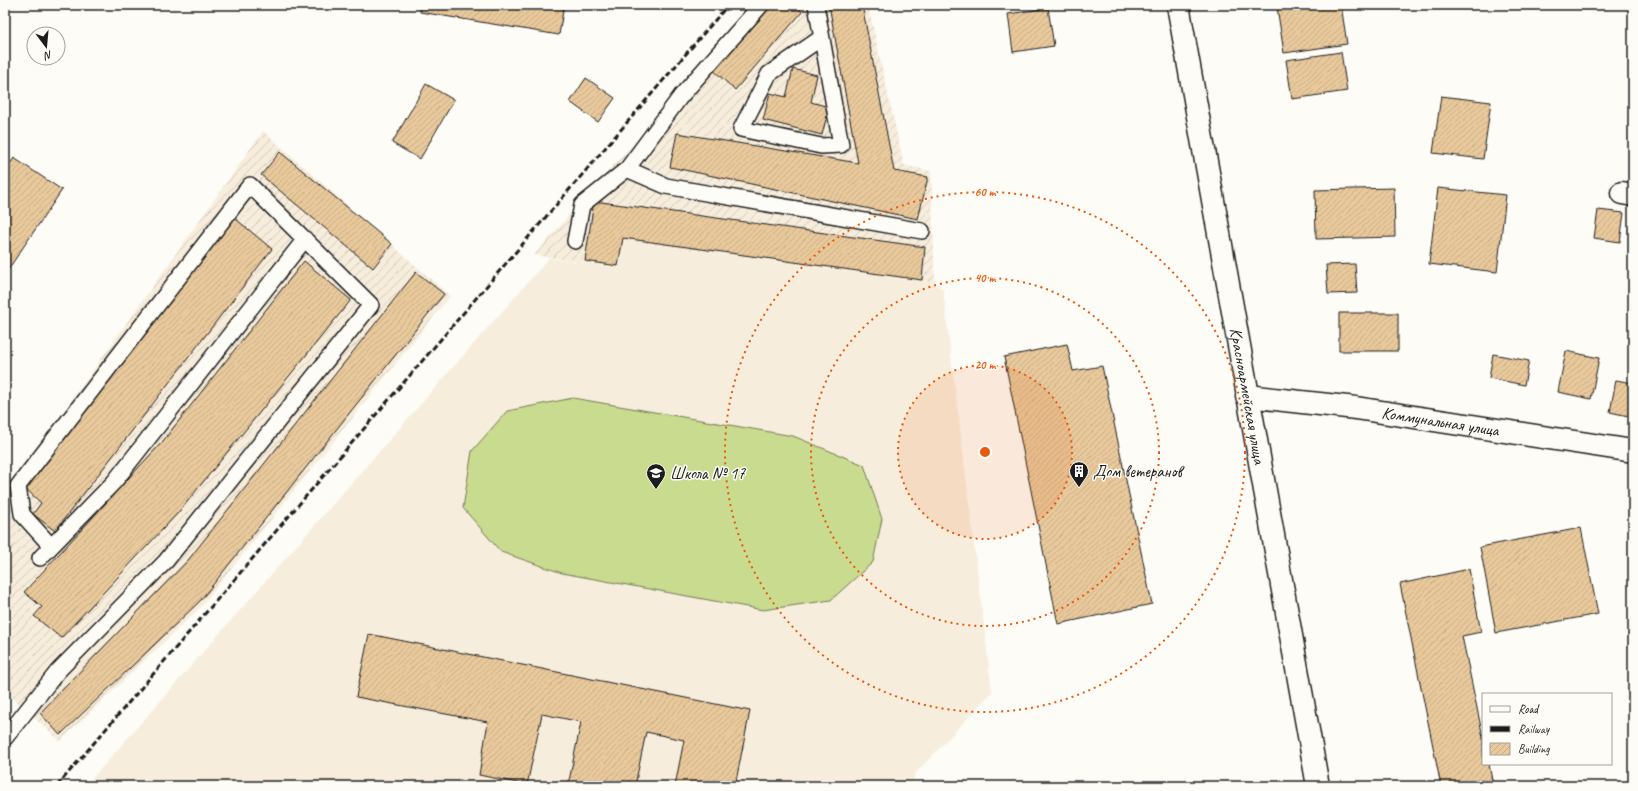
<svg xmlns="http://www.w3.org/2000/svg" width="1638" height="791" viewBox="0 0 1638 791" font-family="Caveat,sans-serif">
  <defs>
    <pattern id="industrial-furrows" width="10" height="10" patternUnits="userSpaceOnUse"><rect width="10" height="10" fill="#f7eddc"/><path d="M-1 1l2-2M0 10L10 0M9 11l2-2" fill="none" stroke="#d3cbbc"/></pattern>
    <pattern id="building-hatch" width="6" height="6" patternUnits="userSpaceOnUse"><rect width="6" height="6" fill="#e9c99c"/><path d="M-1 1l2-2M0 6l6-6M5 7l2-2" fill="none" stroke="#c7ac86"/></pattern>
  </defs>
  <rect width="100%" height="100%" fill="#fdfcf7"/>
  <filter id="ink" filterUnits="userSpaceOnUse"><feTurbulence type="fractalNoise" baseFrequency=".025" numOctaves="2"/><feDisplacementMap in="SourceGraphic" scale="8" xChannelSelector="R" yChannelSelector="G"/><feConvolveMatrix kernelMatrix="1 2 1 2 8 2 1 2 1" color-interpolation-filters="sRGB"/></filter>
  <g filter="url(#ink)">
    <!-- built -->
    <path fill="#f7eddc" d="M625,241L935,283L943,289L992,692L915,774L911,786H89L91,780L549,258L618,268Z"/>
    <!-- industrial -->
    <path fill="url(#industrial-furrows)" d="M757,5H868L904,165L931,171L935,283L625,241L618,268L534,255Z
      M263,131L450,296L200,608L60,741L7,693L12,633L8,490Z"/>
    <!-- garden -->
    <path fill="#c8db8f" stroke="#727c56" d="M573,398L793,436L864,465L882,519L873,562L831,600L763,610L562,573L501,552L463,508L472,451L507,411Z"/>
    <!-- building -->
    <path fill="url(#building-hatch)" stroke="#1c1c1c" d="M421,5H564L559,35L420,12Z
      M771,5H796L802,12L735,90L712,69Z
      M829,5H862L894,171L928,177L918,219L670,167L677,133L858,163Z
      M1292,5H1341L1347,44L1284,53L1277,7Z
      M1048,8L1054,46L1013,52L1008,14Z
      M1341,52L1347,91L1292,99L1286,60Z
      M793,69L817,75L811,102L829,107L822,135L763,120L770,93L786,97Z
      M586,78L615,98L598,122L570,102Z
      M426,84L454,100L420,159L392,143Z
      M1441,96L1491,102L1483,159L1433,153Z
      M280,152L392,244L373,268L261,175Z
      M14,158L62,190L5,274V171Z
      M1394,188L1395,237L1316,239L1315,190Z
      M1438,188L1506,195L1497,272L1429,264Z
      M594,201L925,247L922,280L623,238L618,266L585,261Z
      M1598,210L1624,213L1620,242L1594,238Z
      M231,215L272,249L55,531L33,514L41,503L25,488Z
      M304,261L351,300L178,513L61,638L34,616L42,607L24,592L163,441Z
      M1355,264L1357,293L1328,294L1326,265Z
      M416,272L444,294L200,601L60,735L40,713L189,559Z
      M1339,313H1398V351H1339Z
      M1067,344L1073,371L1102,366L1152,604L1058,624L1004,357Z
      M1566,351L1599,358L1591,399L1558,392Z
      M1493,354L1529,361L1524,385L1489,378Z
      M1616,380L1633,383V417L1610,412Z
      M1581,528L1598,614L1496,633L1480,547Z
      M1469,569L1481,632L1462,636L1483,737V764H1489L1493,786H1441L1400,584Z
      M369,634L750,711L735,786H675L684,740L646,732L635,786H568L581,722L542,714L527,785L479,775L488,722L356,697Z"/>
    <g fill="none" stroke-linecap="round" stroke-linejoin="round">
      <defs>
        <path id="service" d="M816,5L841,145L821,146L741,129L769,74L821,38
          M627,169L666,186L922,231
          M575,241L582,205L627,169L681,96L761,5
          M40,558L114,482L305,239
          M5,738L58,671L166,561L371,305L250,185L18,486L22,514L51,546"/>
        <g id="minor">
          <path d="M1622,193L1633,195"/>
          <path id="s1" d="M1247,396L1356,408L1633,451"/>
        </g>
        <g id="tertiary">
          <path id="s2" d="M1178,5L1318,786"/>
        </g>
      </defs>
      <!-- service casing -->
      <use href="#service" stroke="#1c1c1c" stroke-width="18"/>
      <!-- minor casing -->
      <use href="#minor" stroke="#1c1c1c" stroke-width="25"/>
      <!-- tertiary casing -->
      <use href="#tertiary" stroke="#1c1c1c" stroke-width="25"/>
      <!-- service -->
      <use href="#service" stroke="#fdfcf7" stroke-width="15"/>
      <!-- minor -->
      <use href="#minor" stroke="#fdfcf7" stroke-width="22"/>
      <!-- tertiary -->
      <use href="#tertiary" stroke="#fdfcf7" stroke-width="22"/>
      <!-- rail -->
      <path stroke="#1c1c1c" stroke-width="3" stroke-dasharray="6 3" stroke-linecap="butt" d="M57,786L728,5"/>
    </g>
  </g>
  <!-- distance rings -->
  <circle cx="985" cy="452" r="87" fill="#e8590c" fill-opacity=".12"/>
  <g fill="none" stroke="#e8590c" stroke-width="2" stroke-dasharray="2 4">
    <circle cx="985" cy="452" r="87"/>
    <circle cx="985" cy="452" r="174"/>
    <circle cx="985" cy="452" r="260"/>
  </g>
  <!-- icons -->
  <defs>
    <symbol id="building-pin" viewBox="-11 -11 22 30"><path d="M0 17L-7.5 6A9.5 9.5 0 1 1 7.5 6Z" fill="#1c1c1c" stroke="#fdfcf7"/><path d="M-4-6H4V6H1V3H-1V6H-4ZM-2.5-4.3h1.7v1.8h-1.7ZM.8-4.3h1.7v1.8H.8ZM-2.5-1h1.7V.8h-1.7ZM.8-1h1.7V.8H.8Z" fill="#fff"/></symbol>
    <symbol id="school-pin" viewBox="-11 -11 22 30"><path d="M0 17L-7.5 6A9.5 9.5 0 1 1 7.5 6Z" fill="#1c1c1c" stroke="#fdfcf7"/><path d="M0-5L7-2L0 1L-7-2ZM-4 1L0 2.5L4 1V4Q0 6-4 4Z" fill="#fff"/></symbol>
  </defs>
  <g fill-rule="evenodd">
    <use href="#building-pin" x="1068" y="460" width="22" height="30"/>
    <use href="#school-pin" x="645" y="462" width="22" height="30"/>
  </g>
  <g text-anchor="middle" stroke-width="3" stroke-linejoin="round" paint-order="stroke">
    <!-- street labels -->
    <g font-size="17" fill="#1c1c1c" stroke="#fdfcf7">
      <text dy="6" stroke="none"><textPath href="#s2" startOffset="397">Красноармейская улица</textPath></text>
      <text dy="6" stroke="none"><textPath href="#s1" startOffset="195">Коммунальная улица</textPath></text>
    </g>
    <!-- poi labels -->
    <g font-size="17" fill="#1c1c1c" stroke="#fdfcf7" text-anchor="start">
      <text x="1093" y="477">Дом ветеранов</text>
      <text x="670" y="479">Школа № 17</text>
    </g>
  </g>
  <circle cx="985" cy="452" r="6" fill="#e8590c" stroke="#fdfcf7" stroke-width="2"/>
  <g font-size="12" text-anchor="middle" font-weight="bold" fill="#e8590c" stroke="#fdfcf7" stroke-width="3" stroke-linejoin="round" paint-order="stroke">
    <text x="985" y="196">60 m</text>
    <text x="985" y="282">40 m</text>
    <text x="985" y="369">20 m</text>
  </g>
  <!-- margin -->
  <rect width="1638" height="791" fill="none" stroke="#fdfcf7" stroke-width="20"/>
  <rect x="10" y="10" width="1618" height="771" fill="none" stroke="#1c1c1c" stroke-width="1.5" filter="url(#ink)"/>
  <!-- legend -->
  <rect x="1482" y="693" width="130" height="72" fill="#fdfcf7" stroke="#a3a29f"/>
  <rect x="1490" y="706" width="20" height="6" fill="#fdfcf7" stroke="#a3a29f"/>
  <text x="1518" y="713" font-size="12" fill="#1c1c1c">Road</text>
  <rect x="1490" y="726" width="20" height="6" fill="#1c1c1c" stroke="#a3a29f"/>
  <text x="1518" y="733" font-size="12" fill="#1c1c1c">Railway</text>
  <rect x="1490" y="743" width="20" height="12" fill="url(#building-hatch)" stroke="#a3a29f"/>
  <text x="1518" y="753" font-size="12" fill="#1c1c1c">Building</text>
  <!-- north arrow -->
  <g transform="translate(46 46) rotate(164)"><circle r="19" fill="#fdfcf7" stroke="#a3a29f"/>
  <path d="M0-3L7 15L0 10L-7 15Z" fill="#1c1c1c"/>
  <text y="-6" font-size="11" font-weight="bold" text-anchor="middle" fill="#1c1c1c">N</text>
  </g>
</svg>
